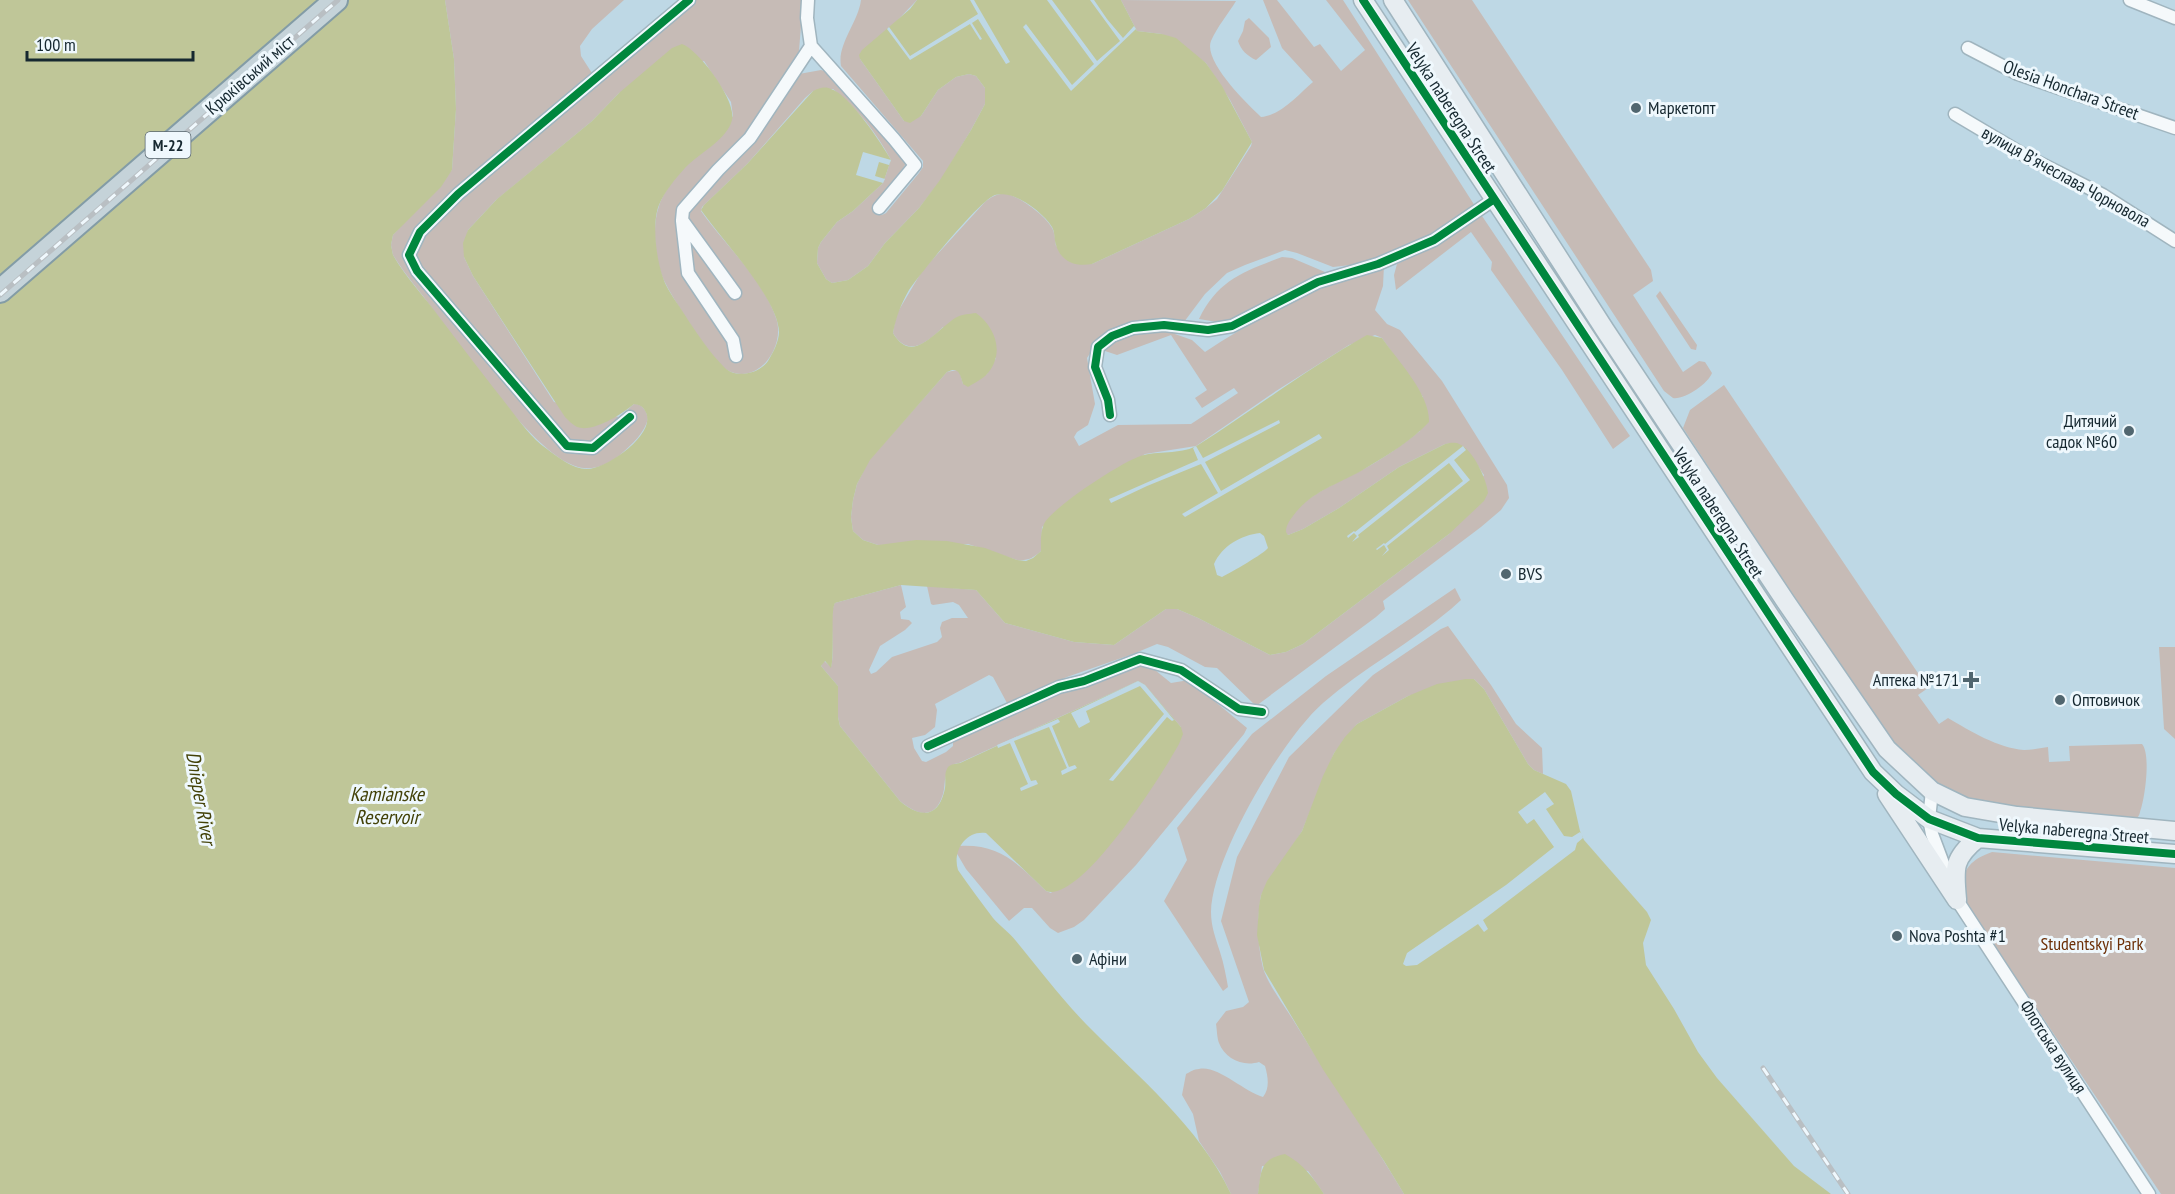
<svg xmlns="http://www.w3.org/2000/svg" width="2175" height="1194" viewBox="0 0 2175 1194" font-family="'PT Sans Narrow',sans-serif">
  <rect width="100%" height="100%" fill="#bed8e5"/>
  <!-- green -->
  <path fill="#c6bbb6" fill-rule="evenodd" d="M445,0H624L592,29L580,46L581,56L597,81L696,0H803L799,51L793,64L799,74L821,70L827,72L906,160L905,165L876,212L882,215L886,213L919,173L923,167V161L841,66C837,44 858,23 861,0H917L860,59L904,121L921,116L938,90L956,77L969,74L976,76L985,88V104L971,130L941,180L919,208L885,243L868,266L848,280L832,283L826,279L817,263L818,248L821,242L837,222L853,211L883,183L891,160C877,133 857,108 833,89L813,91L805,98L747,164L702,207L701,211C724,244 763,279 776,318C786,345 759,387 727,370C714,363 666,290 661,273C655,255 652,225 659,206C665,188 682,168 697,156C702,152 707,149 711,145C719,137 726,125 733,116L731,102L704,61L619,93L592,121L496,200L468,230L464,257L473,276L554,402L619,417L634,404C643,404 646,411 648,418C645,433 632,444 621,454C608,465 591,472 575,466C532,452 463,349 434,311C421,292 405,275 393,255L391,245L393,235L452,170L456,109L454,59Z
    M1121,0L1236,1C1228,14 1217,27 1211,41C1203,61 1247,104 1261,117C1280,116 1299,94 1313,82L1282,48L1263,0H1277L1314,47L1320,44L1341,71L1365,50L1326,0H1343L1475,206L1434,235L1399,251L1351,265L1333,267L1297,253L1285,250L1245,265L1227,273L1205,294L1175,334L1192,340L1205,352C1259,316 1323,284 1384,265L1383,286L1375,310L1387,324L1400,330L1442,381L1507,485L1509,498L1501,510L1481,527L1383,601L1385,609L1376,617L1256,706L1217,668L1205,667L1168,647L1157,644L1133,654L1067,677L1007,703L993,677L989,675L935,704L937,710L935,727L925,735L912,738L914,748L922,761L926,762L946,752L953,746V741L1057,694L1140,666L1155,670L1171,683L1189,680L1247,728L1244,734L1136,865L1084,920L1074,927L1058,933L1050,928L1032,908H1024L1009,921L966,869L956,852L960,846C1001,844 1019,865 1046,891L1051,893L1181,727L1145,685L1138,681L959,763L954,764C951,767 947,771 946,775C944,781 945,788 943,794C935,821 917,815 900,801L840,726L838,717V686L821,666L824,661L831,667C836,650 828,614 835,603L901,585L906,607L900,612L901,619L909,620L912,623L905,630L880,646L869,670L871,674L876,672L892,657L937,642L942,637L940,628L942,622L952,618H968L959,605L953,602L933,605L931,604L927,586L976,590L1005,623L1074,642L1114,645L1166,609H1177L1198,618L1270,655L1286,652L1303,644L1449,534L1484,475C1474,460 1465,440 1445,444L1399,467L1339,508L1303,529L1288,535L1285,532C1287,502 1340,482 1362,470C1383,459 1402,445 1420,431L1423,397L1382,338L1375,335L1349,345L1276,391L1196,446L1145,454L1042,527L1041,551C1033,558 1028,561 1017,560L968,544L878,545L863,540L853,531L851,517L853,500L857,484L869,460L947,372L957,370L960,373L963,384L987,374L996,358L943,327C927,343 908,358 893,333L896,315L922,271L985,202C992,197 997,193 1006,194C1019,196 1046,216 1052,228C1055,233 1055,241 1056,246L1092,264L1189,219L1206,208L1217,199L1251,146L1252,142L1230,100L1206,63L1162,34L1137,31ZM1171,335L1207,390L1195,398L1202,408L1234,388L1238,393L1191,424L1118,425L1079,446L1074,437L1077,432L1088,425L1095,404L1087,358L1091,352L1105,351L1117,355Z
    M1408,0H1472L1651,270L1653,281L1633,295L1683,372L1699,361L1705,362L1712,373C1708,384 1684,400 1673,398L1664,391Z
    M1249,18L1269,38L1271,47L1256,60C1247,56 1241,50 1238,41L1243,31L1245,21Z
    M1482,216L1630,436L1613,449L1562,370L1491,270L1492,262L1471,232L1396,290L1394,275L1397,264L1437,245Z
    M1282,257L1292,258L1325,272L1318,279L1236,322H1217L1199,319C1218,280 1243,272 1282,257Z
    M1660,291L1697,345L1696,350L1691,349L1656,296Z
    M1724,385L1928,688L1918,695L1939,724L1948,718C1970,731 1998,748 2024,750C2032,750 2040,748 2048,747L2049,762L2070,761L2069,746L2142,744C2151,754 2145,799 2140,812C2139,818 2135,820 2130,822L1964,800L1937,786L1895,746L1875,720L1683,428L1690,410Z
    M1455,588L1461,600L1451,609C1411,643 1363,668 1323,703C1282,739 1212,857 1211,912C1211,927 1216,939 1220,952C1224,964 1226,976 1228,987L1223,991L1164,901L1187,860L1177,828L1252,734L1326,676Z
    M1448,626L1491,685L1516,724L1542,748L1543,774L1534,770L1528,764L1484,689L1474,679L1408,696L1357,724L1334,753L1302,831L1261,895C1257,920 1257,943 1263,968C1268,985 1286,1008 1295,1023C1330,1081 1370,1136 1404,1194H1324L1308,1171L1262,1166L1258,1194H1231L1220,1172L1199,1141L1193,1114L1182,1095L1186,1074C1190,1072 1194,1069 1199,1069C1218,1065 1244,1092 1263,1097C1270,1088 1268,1077 1265,1066L1259,1062C1243,1067 1225,1059 1219,1043C1217,1038 1217,1030 1216,1024L1226,1011L1243,1007L1249,1002L1221,921L1237,857L1289,757L1373,675L1441,629Z
    M2159,647H2175V739L2164,729Z
    M1992,852L2175,868V1194H2161L1964,900C1960,874 1966,861 1992,852Z"/>
  <!-- water -->
  <path fill="#bfc698" fill-rule="evenodd" d="M0,0H445L454,59L456,109L452,170L441,187L393,235L391,245L393,255C406,278 425,297 440,318C462,347 484,376 507,405C519,420 531,438 547,449C558,457 572,469 587,469C607,469 659,432 645,411C643,406 639,405 634,404C622,414 593,433 577,427C573,425 568,420 565,417L473,276L464,257L463,243L468,230L497,199L592,121L619,93L672,48L682,44C699,50 737,101 732,120C727,140 699,153 685,168C675,179 665,191 659,205C651,225 657,266 666,285C672,297 681,308 688,320C699,336 710,353 724,367C735,379 759,374 768,361C773,353 779,341 779,332C778,298 721,239 701,210L704,205L747,164L813,91C820,88 824,86 831,89C849,94 882,144 891,160L883,183L853,211L837,222L821,242L818,248L817,263L826,279L832,283L848,280L868,266L885,243L919,208L940,180L971,130L985,104V88L976,76L969,74L956,77L938,90L921,116L910,123L904,121L860,59L859,55L862,50L910,9L917,0H1121L1137,31L1162,34L1176,38L1206,63L1222,86L1252,142L1222,191L1206,208L1189,219L1092,264C1076,267 1061,262 1056,245C1054,239 1055,232 1052,227C1044,214 1023,198 1008,195C1005,194 998,194 995,195C980,200 919,275 909,290C901,304 896,317 893,333C913,367 937,328 957,317C963,314 969,314 976,313C995,327 1005,352 988,373C983,379 974,383 968,387L963,384C960,374 959,366 947,372L870,460L857,484L853,500L851,517L853,531L863,540L878,545L916,540L947,541L985,548L1017,560L1026,561L1033,558L1041,551C1041,543 1040,532 1044,524C1051,508 1127,458 1144,455C1161,451 1184,454 1198,445C1255,409 1308,368 1367,335L1382,338C1398,361 1430,394 1429,422C1411,441 1388,455 1366,468C1340,484 1312,490 1293,516C1289,521 1286,526 1286,532L1288,535L1303,529L1339,508L1399,467L1445,444C1450,443 1455,442 1459,444C1473,449 1487,480 1488,493L1484,501L1449,534L1303,644L1286,652L1270,655L1198,618L1177,609H1166L1114,645L1074,642L1005,623L976,590L901,585L835,603C830,611 835,653 831,668L825,661L821,666L838,686V717L840,726L900,801C920,818 939,819 945,788C946,782 944,774 947,769C949,764 955,764 960,763L1138,681L1145,685L1181,727L1183,734L1179,744C1163,773 1081,904 1046,891L986,833C966,830 952,851 958,870C969,886 981,902 993,918C1000,926 1009,932 1016,941C1039,969 1061,998 1086,1024C1139,1078 1198,1125 1231,1194H0ZM1260,533L1264,536L1268,548C1265,553 1230,573 1222,577L1217,575L1214,564C1222,546 1241,535 1260,533Z
    M1466,679H1474L1484,689L1528,764L1534,770L1566,784L1571,791L1580,831L1584,840L1647,912L1651,920L1643,943L1646,965L1674,1009L1698,1052L1717,1078L1794,1166L1831,1194H1404L1384,1161L1324,1071L1264,970L1257,935L1259,906L1261,895L1267,881L1302,831L1323,776L1334,753L1345,737L1357,724L1408,696L1437,684Z
    M1285,1154C1303,1164 1313,1177 1324,1194H1258C1261,1171 1260,1159 1285,1154Z"/>
  <!-- pier -->
  <path fill="#bed8e5" d="M970,0H974L1010,62L1006,64L978,19L972,23L982,39L980,40L970,24L910,60L887,29L889,27L910,56L978,14Z
    M1047,0H1052L1097,61L1120,41L1090,0H1094L1107,19L1123,38L1134,26L1136,29L1071,91L1023,27L1026,24L1072,85L1094,64Z
    M863,152L891,160L889,165L879,162L875,176L885,179L883,183L856,175Z
    M1279,420L1280,423L1205,462L1221,491L1319,434L1322,438L1185,517L1182,514L1218,493L1201,464L1147,486L1111,503L1109,499L1114,497L1198,460L1193,448L1196,446L1203,458Z
    M1463,446L1466,450L1454,460L1470,480L1387,546L1389,550L1382,556L1387,550L1384,545L1377,550L1376,549L1384,543L1385,544L1463,481L1449,463L1358,535L1359,537L1352,542L1357,536L1354,533L1348,538L1347,536L1354,531L1355,532Z
    M1138,681L1145,685L1174,720L1172,721L1167,717L1113,781L1109,780L1164,714L1140,686L1086,711L1090,722L1079,728L1071,713Z
    M1058,719L1060,722L1052,726L1069,767L1075,765L1077,768L1062,775L1061,771L1067,768L1049,727L1014,741L1031,781L1036,780L1038,784L1021,791L1020,788L1028,784L1010,743L998,748L997,745Z
    M1545,792L1554,804L1546,809L1564,836L1572,837L1580,832L1582,834L1583,838L1577,843L1575,850L1483,920L1488,929L1484,932L1478,924L1417,965L1406,966L1403,964L1407,953L1506,885L1554,847L1534,819L1527,824L1518,812Z"/>
  <g fill="none" stroke-linecap="round" stroke-linejoin="round">
    <defs>
      <path id="street" d="M808,0L807,18L811,46L894,139L915,165L879,208
        M2130,0L2175,18
        M1968,48L2018,74L2175,128
        M1955,114L2024,155L2103,195L2175,241
        M682,221L688,273L733,340L736,356
        M735,293L682,220L683,210L718,170L750,138L811,46
        M1110,415L1108,400L1095,367L1098,347L1112,336L1133,328L1164,325L1208,330L1232,326L1318,282L1378,264L1434,240L1493,200
        M630,417L593,448L567,446L417,271L409,255L420,232L458,194L689,0
        M928,746L1059,687L1084,681L1140,659L1181,670L1239,709L1262,712
        M1932,791L1929,819L1932,834L1947,874
        M1954,893L1957,900L2149,1194"/>
      <path id="secondary" d="M1363,0L1873,772L1896,794L1929,819L1978,838L2175,854
        M1393,0L1605,330L1786,602L1887,749L1932,791L1965,807L2017,816L2175,831
        M1887,794L1957,900
        M1957,899C1954,868 1953,858 1978,838"/>
      <path id="highway" d="M0,291L336,0"/>
    </defs>
    <!-- street casing -->
    <use href="#street" stroke="#a0b5bf" stroke-width="15"/>
    <!-- secondary casing -->
    <use href="#secondary" stroke="#a0b5bf" stroke-width="21"/>
    <!-- highway casing -->
    <use href="#highway" stroke="#839ca6" stroke-width="26"/>
    <!-- street -->
    <use href="#street" stroke="#f5f9fb" stroke-width="12"/>
    <!-- secondary -->
    <use href="#secondary" stroke="#e7edf1" stroke-width="18"/>
    <!-- highway -->
    <use href="#highway" stroke="#c5d3d9" stroke-width="22"/>
    <defs>
      <path id="rail" d="M0,295L338,0
        M1763,1068L1848,1194"/>
    </defs>
    <!-- rail casing -->
    <use href="#rail" stroke="#b9bfc3" stroke-width="5"/>
    <!-- rail -->
    <use href="#rail" stroke="#eff8fd" stroke-width="3" stroke-dasharray="9" stroke-linecap="butt"/>
    <defs>
      <path id="cycleway" d="M1363,0L1873,772L1896,794L1929,819L1978,838L2175,854
        M1110,415L1108,400L1095,367L1098,347L1112,336L1133,328L1164,325L1208,330L1232,326L1318,282L1378,264L1434,240L1493,200
        M630,417L593,448L567,446L417,271L409,255L420,232L458,194L689,0
        M928,746L1059,687L1084,681L1140,659L1181,670L1239,709L1262,712"/>
    </defs>
    <!-- cycleway casing -->
    <use href="#cycleway" stroke="#eff8fd" stroke-width="11"/>
    <!-- cycleway -->
    <use href="#cycleway" stroke="#00873e" stroke-width="8"/>
  </g>
  <!-- markers -->
  <g fill="#51666f" stroke="#eff8fd" stroke-width="2">
    <circle cx="1636" cy="108" r="6"/>
    <circle cx="2129" cy="431" r="6"/>
    <circle cx="1506" cy="574" r="6"/>
    <path d="M1968 671h6v6h6v6h-6v6h-6v-6h-6v-6h6z"/>
    <circle cx="2060" cy="700" r="6"/>
    <circle cx="1897" cy="936" r="6"/>
    <circle cx="1077" cy="959" r="6"/>
  </g>
  <g text-anchor="middle" stroke-width="6" stroke-linejoin="round" paint-order="stroke">
    <!-- shield labels -->
    <rect fill="#eff8fd" stroke="#57666e" stroke-width="1.5" x="145.5" y="132" width="45" height="26" rx="4.5"/>
    <g font-size="16" font-weight="bold" fill="#162830">
      <text x="168" y="151">М-22</text>
    </g>
    <!-- street labels -->
    <g font-size="18" fill="#162830" stroke="#eff8fd">
      <text transform="translate(250 75) rotate(-41)" y="6">Крюківський міст</text>
      <text transform="translate(2071 90) rotate(20)" y="6">Olesia Honchara Street</text>
      <text transform="translate(1451 108) rotate(57)" y="6">Velyka naberegna Street</text>
      <text transform="translate(2066 177) rotate(29)" y="6">вулиця Вʼячеслава Чорновола</text>
      <text transform="translate(1718 513) rotate(57)" y="6">Velyka naberegna Street</text>
      <text transform="translate(2074 831) rotate(5)" y="6">Velyka naberegna Street</text>
      <text transform="translate(2053 1047) rotate(57)" y="6">Флотська вулиця</text>
    </g>
    <!-- poi labels -->
    <g font-size="18" fill="#162830" stroke="#eff8fd" text-anchor="start">
      <text x="1648" y="114">Маркетопт</text>
      <text x="2117" y="427" text-anchor="end">Дитячий<tspan x="2117" dy="21">садок №60</tspan></text>
      <text x="1518" y="580">BVS</text>
      <text x="1959" y="686" text-anchor="end">Аптека №171</text>
      <text x="2072" y="706">Оптовичок</text>
      <text x="1909" y="942">Nova Poshta #1</text>
      <text x="1089" y="965">Афіни</text>
    </g>
    <!-- park labels -->
    <g font-size="18" fill="#6c2f07" stroke="#eff8fd">
      <text x="2092" y="950">Studentskyi Park</text>
    </g>
    <!-- water labels -->
    <g font-size="20" font-style="italic" fill="#434208" stroke="#eff8fd">
      <text x="387" y="801">Kamianske<tspan x="387" dy="23">Reservoir</tspan></text>
      <text transform="translate(201 798) rotate(80)" y="7">Dnieper River</text>
    </g>
  </g>
  <!-- scale -->
  <path d="M27 51v9h166v-9" fill="none" stroke="#162830" stroke-width="3"/>
  <text x="36" y="51" font-size="18" fill="#162830" stroke="#eff8fd" stroke-width="4.5" paint-order="stroke">100 m</text>
</svg>
